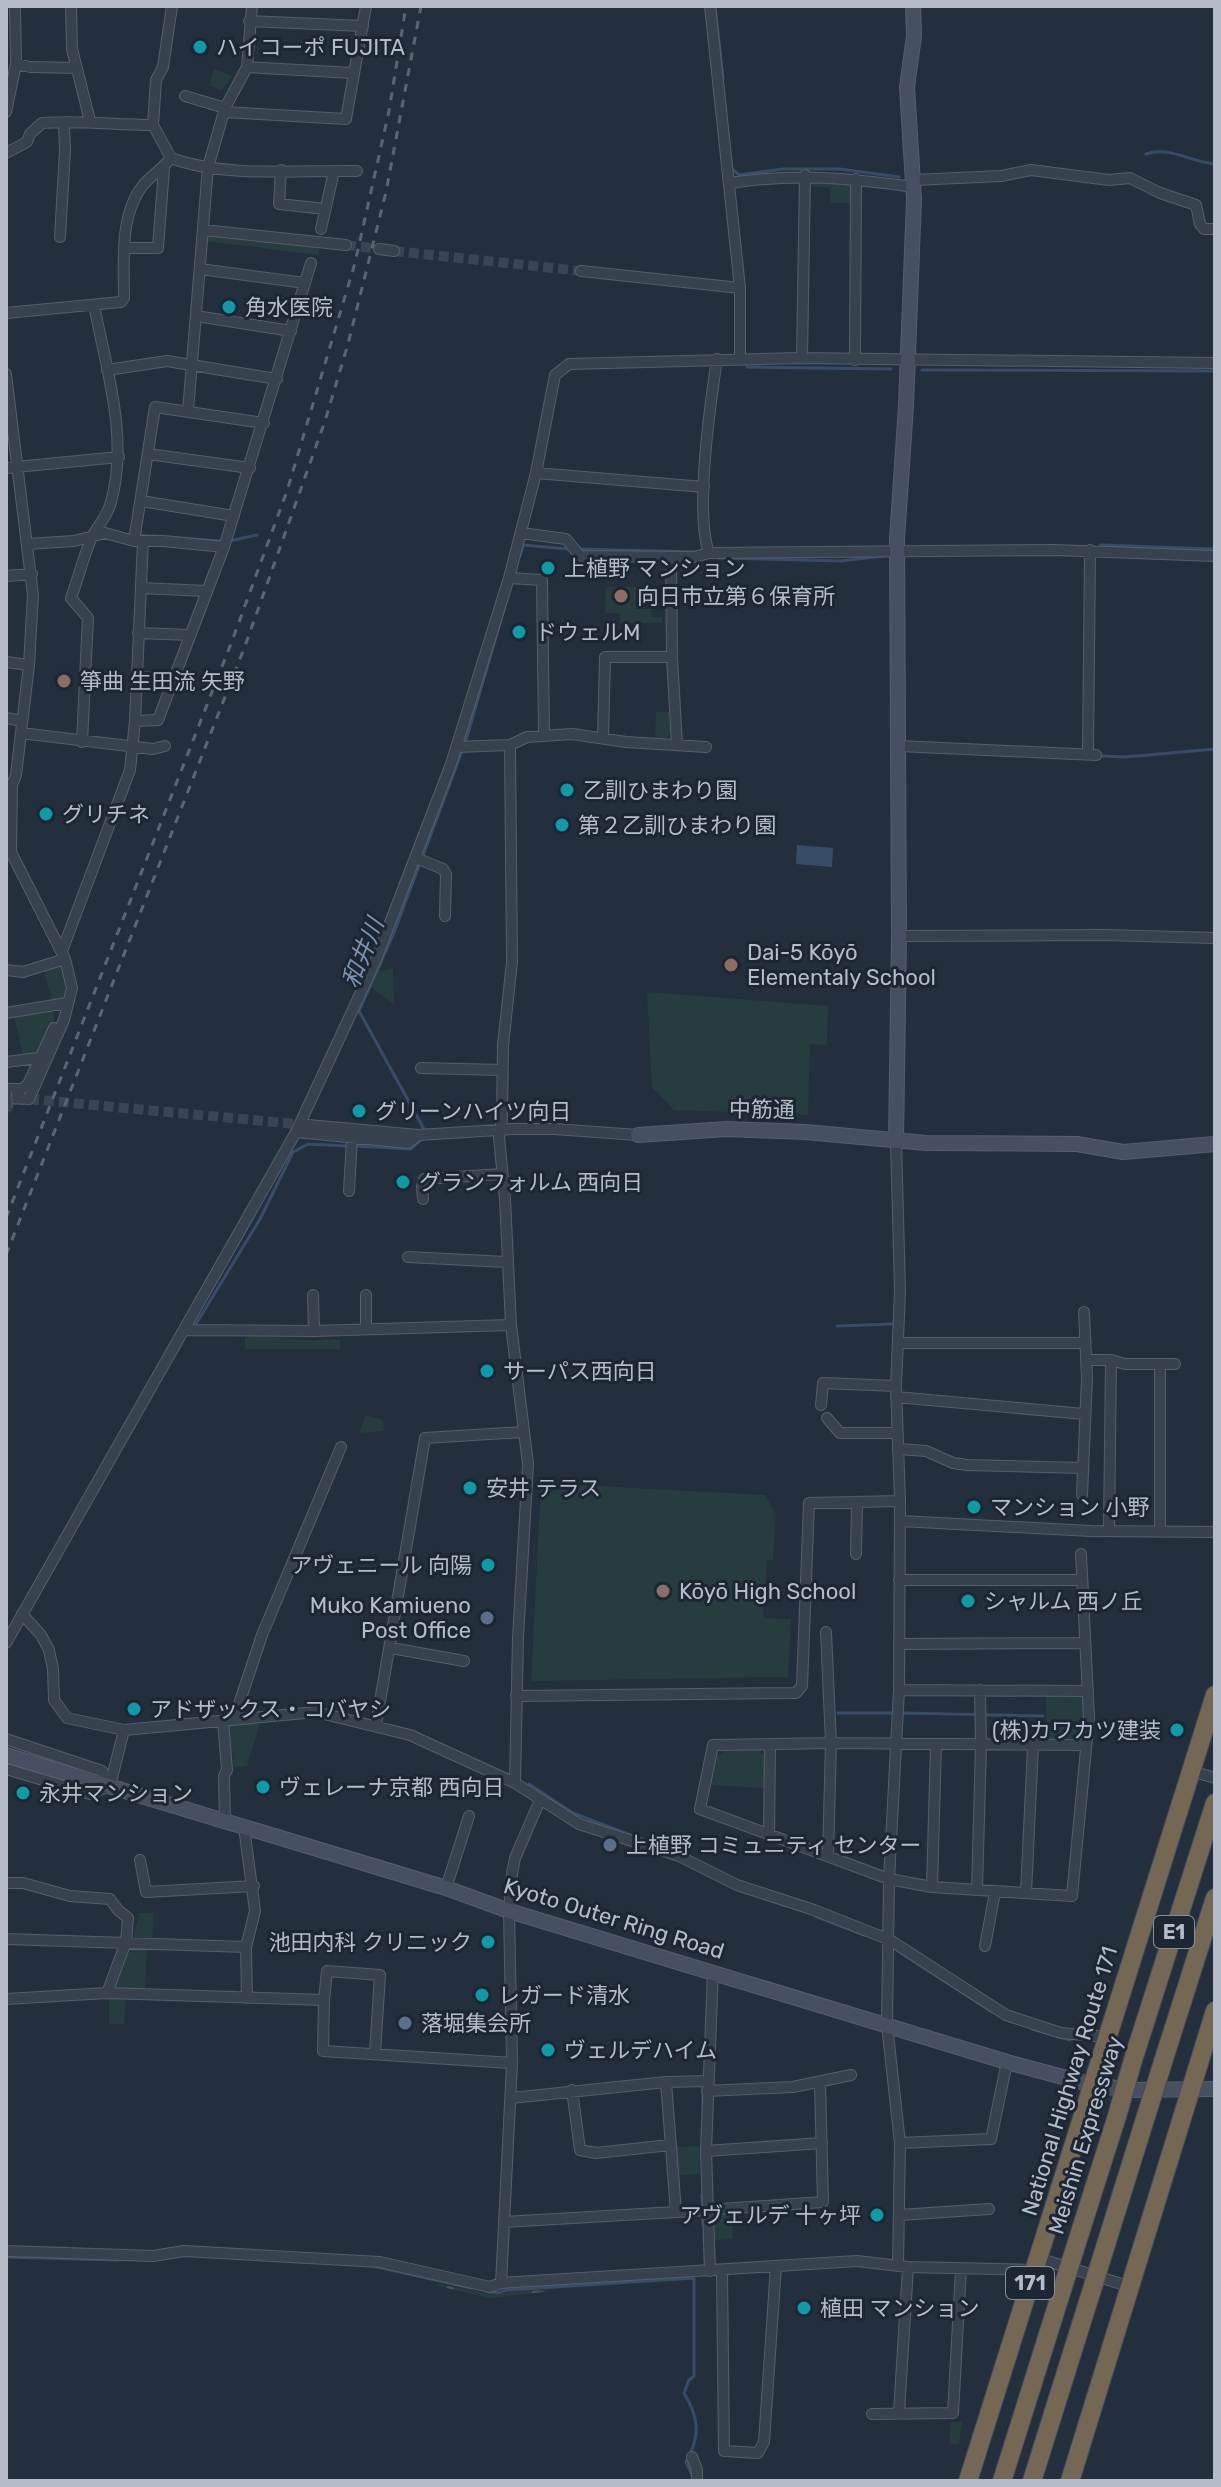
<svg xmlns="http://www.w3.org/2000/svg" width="1221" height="2487" viewBox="0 0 1221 2487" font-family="Rubik,'Noto Sans JP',sans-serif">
  <defs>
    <pattern id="forest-firs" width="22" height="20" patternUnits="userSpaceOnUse" patternTransform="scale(2)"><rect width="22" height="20" fill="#263c3f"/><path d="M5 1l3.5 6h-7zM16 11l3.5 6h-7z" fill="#435659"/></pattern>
  </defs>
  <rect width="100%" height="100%" fill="#242f3e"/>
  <!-- green -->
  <path fill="#263c3f" d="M214,69L233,76L222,90L209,86Z
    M811,180L847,183L851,187L852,203H830V188L811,186Z
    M206,235L319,248L318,255L205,241Z
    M606,587H640L639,602L643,603V609H651V617H662V623H620V613H605Z
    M656,712H670V734L665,740H655Z
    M58,965L62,968L67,989L63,997L52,1001L43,969Z
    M393,968L394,1005L371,987L378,971Z
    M647,992L828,1006L827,1045L810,1044L808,1115L674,1110L652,1087Z
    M49,1009L53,1011L54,1020L38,1051L23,1055L14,1017Z
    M261,1336L303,1340H340V1349H245V1337Z
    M366,1415L383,1420L384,1431L359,1433Z
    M541,1483L765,1495L776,1514L773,1560H767L763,1618L791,1619L788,1677L531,1681Z
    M1046,1695L1085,1696L1084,1735L1078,1740H1046Z
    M261,1720L247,1766L234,1767L228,1725Z
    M758,1750L765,1756V1788L710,1785L715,1757L725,1751Z
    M139,1913H154L152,1939L133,1938Z
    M133,1948H147L145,1989L113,1988L127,1954Z
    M109,1998H126L124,2024H109Z
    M699,2146L700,2174L678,2175L676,2147Z
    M732,2212L733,2239L714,2240V2219L719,2213Z
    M951,2422H962L959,2444H949Z"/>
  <!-- forest -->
  <path fill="url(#forest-firs)" d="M437,2284L496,2295L524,2290L551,2291L491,2298L438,2286Z"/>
  <!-- water -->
  <path fill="#394c67" d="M797,845L833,848L832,867L796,864Z"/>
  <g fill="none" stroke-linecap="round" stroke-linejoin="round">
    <!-- stream -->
    <path stroke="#394c67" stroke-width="3" d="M715,6L723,78
      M1146,154C1170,146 1191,162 1215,164
      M732,169L739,175L783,169H840L899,177
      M747,367L891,369
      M922,370L1215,371
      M137,535L221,541
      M229,541L257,535
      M1100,545L1215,549
      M580,549L696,552
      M520,556L523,545L568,549
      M719,558L841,561L883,556
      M465,744L504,609
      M1102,756L1125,757L1215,749
      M423,856L462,751
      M420,863L394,933L359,1011L425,1131
      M356,1146L411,1149L423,1138
      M196,1324L260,1219L293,1152L308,1144L348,1146
      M837,1326L892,1324
      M838,1713H894
      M902,1713L1043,1716
      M529,1784L573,1813L633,1836
      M815,1916L864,1935
      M898,1951L992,2012
      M1032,2029L1070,2040
      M703,2108V2083
      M702,2195L703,2224
      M6,2257L118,2260
      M373,2266L471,2288
      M486,2291L498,2293L507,2290L694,2278V2376L689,2380L684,2393C699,2418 701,2436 686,2462L692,2475"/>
    <!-- street-tunnel -->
    <path stroke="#3a4453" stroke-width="10" stroke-dasharray="10 5" stroke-linecap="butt" d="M346,245L379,249
      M394,251L581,271
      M29,1099L306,1125"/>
    <defs>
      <path id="street" d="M71,6L72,49L90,121
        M710,6L740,288V358
        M249,21L363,26
        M16,64L30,67L76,68
        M247,67L353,73
        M185,96L225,108
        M6,112L16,64L15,6
        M224,112L346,119L366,6
        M6,153L27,142L30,134L42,123C77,120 116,125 153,125
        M171,158L153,125L156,80L163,67L172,6
        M281,170L279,204L325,209
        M914,180L1001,176L1031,170L1109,180L1130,178L1160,193L1196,205L1200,224L1204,229H1215
        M730,183C796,173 848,178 914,187
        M321,229L334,171
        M203,230L346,245
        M60,237L65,151L64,124
        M125,248H158L164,168
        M379,249L394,251
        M200,269L305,283
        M581,271L740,288
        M6,313L121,302L124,298C124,262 119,214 144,184C153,174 163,168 171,158C225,178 299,170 357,171
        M196,316L291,331
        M802,358L805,175
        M717,359C710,405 695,513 709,553L1054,550L1215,556
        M855,360L856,179
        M107,370L167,361L277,379
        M6,374L33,595L29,665L16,775L12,785L11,852L65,959L72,988L64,1020L29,1099L6,1098
        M188,411L208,167L225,108L247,67L252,6
        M148,454L250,468
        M6,468L119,457
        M536,473L704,487
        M141,501L234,516
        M521,533L566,539L580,556L694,557L709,553
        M134,541L155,407L264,423
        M28,544L74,541L105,533L134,541H163L224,547
        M671,557L672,657L677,745
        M6,576L32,574
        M509,578L542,580L544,735
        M141,588L207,591
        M138,633L190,635
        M6,662L29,665
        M137,677L173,679
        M6,718L22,721
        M135,721L158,720L224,547L311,263
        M21,733L153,749L165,746
        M603,738L605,657H672
        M82,742L88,618L71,598C78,579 83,558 91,539C97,526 107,518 111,502C129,438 106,368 94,305
        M510,745L512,962L503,1045L502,1118L499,1137L505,1199L511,1325L528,1464L518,1638L515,1783
        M899,746L1096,755
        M456,747L510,745L527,737L572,734L626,742L706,747
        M1088,754L1090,550
        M416,858L443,869L446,874L445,916
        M899,936L1104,935L1215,938
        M62,951L130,770L135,721L143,541
        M6,970L23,972L65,959
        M6,1013L67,1003
        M6,1062L38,1058
        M421,1068L502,1070
        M6,1089H22L28,1084L54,1028
        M308,1125L418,1135L513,1129H554L638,1135
        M296,1132L408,1143L418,1135
        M896,1141L900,1291L896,1386L900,1501L899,1690L889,1879L887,2025L900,2143L898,2266
        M349,1191L352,1138
        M423,1199L422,1187L424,1179L502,1174
        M408,1257L506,1262
        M313,1295L314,1331
        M366,1295V1329
        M184,1330L314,1331L511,1325
        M899,1343H1085
        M1087,1360H1111L1109,1531
        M1111,1360L1125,1364H1175
        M896,1397L1084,1414
        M821,1405L823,1383L896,1386
        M827,1418L840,1433H896
        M898,1449L926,1451L953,1463L967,1465L1082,1468
        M1082,1495L1087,1378L1084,1312
        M900,1521L1091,1531L1215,1532
        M1160,1532V1364
        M856,1554L857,1503
        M1081,1554L1089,1718L1072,1896L932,1887L889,1879L700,1809L713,1745L831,1743L1085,1745
        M899,1580H1081
        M22,1614L41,1635L49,1650L53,1669L54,1700L67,1718L124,1730L316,1712L410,1735L515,1783L579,1824L679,1856L737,1885L814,1910L890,1940L1006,2015L1061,2033L1108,2037
        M826,1632L831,1743L828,1856
        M6,1643L296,1132L375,962L451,764L509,578L536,473L555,375L569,364L799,358L1215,363
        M900,1644L1084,1643
        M391,1648L464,1661
        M899,1690L1088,1691
        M516,1696L796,1693L802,1686L809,1503L900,1501
        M234,1719L262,1635L341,1447
        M223,1721L227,1770L224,1776L225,1821
        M376,1725L425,1438L524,1432
        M6,1739L102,1771L110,1786
        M6,1769L90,1794L110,1786
        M1191,1771L1215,1778
        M110,1786L124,1730
        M244,1827L255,1911L246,1947L247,1998
        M769,1836L770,1744
        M140,1860L146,1892L254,1886
        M6,1883H23L70,1896L110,1899L118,1910L128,1918L126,1942L107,1993
        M932,1887L936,1745
        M446,1888L469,1816
        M977,1890L981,1745L980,1690
        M1026,1893L1033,1746
        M6,1939L246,1947
        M985,1946L995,1892
        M6,1999L107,1993L324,2000L323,2051L512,2063
        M324,2000L327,1971L380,1975L375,2053
        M572,2090L580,2150L596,2153L670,2145
        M707,2091L793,2087L851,2075
        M511,2098L666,2082L707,2081
        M900,2143L991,2139L1007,2062
        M706,2151L822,2143
        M676,2212L823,2202L820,2082
        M900,2215L989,2209
        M504,2222L676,2212L666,2082
        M6,2251L153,2256L184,2251L380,2262L490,2287L501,2283L857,2261L908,2267L1034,2270
        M1038,2258L1131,2287
        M722,2270L724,2451L758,2453L764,2442L776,2266
        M710,2271L706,2151L713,1971
        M501,2283L512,2063L509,1911L512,1874L515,1858L540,1800
        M899,2413L908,2267
        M872,2414L953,2413L961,2269
        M692,2457L697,2470V2481"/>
      <path id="secondary" d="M638,1135L727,1129L805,1132L926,1143L1077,1144L1123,1152L1215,1144
        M896,1141L899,936L897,539L906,406L914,199L907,87L914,36L913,6
        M6,1755L446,1888L509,1911L1007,2062L1093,2085L1132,2090L1215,2089"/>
      <path id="highway" d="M1133,2060L1215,1803
        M1163,2062L1215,1898
        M1071,2261L1117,2116
        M1098,2270L1146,2116
        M968,2481L1215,1695
        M1002,2481L1067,2274
        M1032,2481L1094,2283
        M1070,2481L1215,2011"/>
    </defs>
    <!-- street casing -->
    <use href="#street" stroke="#565f6c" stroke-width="12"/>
    <!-- secondary casing -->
    <use href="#secondary" stroke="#565f6c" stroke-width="16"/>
    <!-- highway casing -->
    <use href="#highway" stroke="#434c59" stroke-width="20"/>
    <!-- street -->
    <use href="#street" stroke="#38414e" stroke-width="10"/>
    <!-- secondary -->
    <use href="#secondary" stroke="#465061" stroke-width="14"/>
    <!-- highway -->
    <use href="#highway" stroke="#746855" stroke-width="18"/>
    <!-- rail -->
    <path stroke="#5a6575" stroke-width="3" stroke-dasharray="8 8" stroke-linecap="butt" d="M6,1218L232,641L287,491L355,263L389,111L406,6
      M6,1255L245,646L325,421L348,344L386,192L421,6"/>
    <defs>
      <path id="street-bridge" d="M6,1092L7,1108"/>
      <path id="highway-bridge" d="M1117,2116L1133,2060
        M1146,2116L1163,2062
        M1067,2274L1071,2261
        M1094,2283L1098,2270"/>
    </defs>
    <!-- street-bridge casing -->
    <use href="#street-bridge" stroke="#565f6c" stroke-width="12" stroke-linecap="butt"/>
    <!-- highway-bridge casing -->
    <use href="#highway-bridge" stroke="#434c59" stroke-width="20" stroke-linecap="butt"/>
    <!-- street-bridge -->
    <use href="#street-bridge" stroke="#38414e" stroke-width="10"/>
    <!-- highway-bridge -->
    <use href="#highway-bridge" stroke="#746855" stroke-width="18"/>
  </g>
  <!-- markers -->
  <g fill="#0f9aa8" stroke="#1d2633" stroke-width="3">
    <circle cx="200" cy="47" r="8"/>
    <circle cx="229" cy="307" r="8"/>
    <circle cx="548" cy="568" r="8"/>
    <circle cx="519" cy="632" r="8"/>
    <circle cx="567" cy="790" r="8"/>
    <circle cx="46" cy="814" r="8"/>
    <circle cx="562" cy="825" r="8"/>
    <circle cx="359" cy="1111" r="8"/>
    <circle cx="403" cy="1182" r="8"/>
    <circle cx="487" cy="1371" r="8"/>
    <circle cx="470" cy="1488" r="8"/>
    <circle cx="974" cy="1507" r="8"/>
    <circle cx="488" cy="1565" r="8"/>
    <circle cx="968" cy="1601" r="8"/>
    <circle cx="134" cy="1709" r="8"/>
    <circle cx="1177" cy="1730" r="8"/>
    <circle cx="263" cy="1787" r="8"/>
    <circle cx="23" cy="1793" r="8"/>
    <circle cx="488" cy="1942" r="8"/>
    <circle cx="482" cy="1995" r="8"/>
    <circle cx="548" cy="2050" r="8"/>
    <circle cx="877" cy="2215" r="8"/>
    <circle cx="804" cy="2308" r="8"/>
  </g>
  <g fill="#8d6e63" stroke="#1d2633" stroke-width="3">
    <circle cx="621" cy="596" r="8"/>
    <circle cx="64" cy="681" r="8"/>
    <circle cx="731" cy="965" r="8"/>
    <circle cx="663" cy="1591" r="8"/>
  </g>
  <g fill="#5c6f8a" stroke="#1d2633" stroke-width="3">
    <circle cx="487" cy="1618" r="8"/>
    <circle cx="610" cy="1845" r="8"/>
    <circle cx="405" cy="2023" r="8"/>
  </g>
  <g text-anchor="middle" stroke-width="6" stroke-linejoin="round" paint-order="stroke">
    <!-- shield labels -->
    <g fill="#1d2633" stroke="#878f9c" stroke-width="2">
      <rect x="1154" y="1916" width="40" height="32" rx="6"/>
      <rect x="1006" y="2267" width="48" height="32" rx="6"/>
    </g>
    <g font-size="20" font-weight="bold" fill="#b4bcc9">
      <text x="1174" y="1939">E1</text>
      <text x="1030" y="2290">171</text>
    </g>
    <!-- poi labels -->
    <g font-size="22" fill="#b4bcc9" stroke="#1d2633" text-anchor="start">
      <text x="216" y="55">ハイコーポ FUJITA</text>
      <text x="245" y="315">角水医院</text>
      <text x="564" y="576">上植野 マンション</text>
      <text x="637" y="604">向日市立第６保育所</text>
      <text x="535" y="640">ドウェルM</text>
      <text x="80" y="689">箏曲 生田流 矢野</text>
      <text x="583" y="798">乙訓ひまわり園</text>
      <text x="62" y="822">グリチネ</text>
      <text x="578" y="833">第２乙訓ひまわり園</text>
      <text x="747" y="960">Dai-5 Kōyō<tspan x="747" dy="25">Elementaly School</tspan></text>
      <text x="375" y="1119">グリーンハイツ向日</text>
      <text x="419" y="1190">グランフォルム 西向日</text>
      <text x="503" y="1379">サーパス西向日</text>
      <text x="486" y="1496">安井 テラス</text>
      <text x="990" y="1515">マンション 小野</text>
      <text x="472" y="1573" text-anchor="end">アヴェニール 向陽</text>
      <text x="679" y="1599">Kōyō High School</text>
      <text x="984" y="1609">シャルム 西ノ丘</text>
      <text x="471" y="1613" text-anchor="end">Muko Kamiueno<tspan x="471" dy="25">Post Office</tspan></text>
      <text x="150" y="1717">アドザックス・コバヤシ</text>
      <text x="1161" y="1738" text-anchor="end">(株)カワカツ建装</text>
      <text x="279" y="1795">ヴェレーナ京都 西向日</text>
      <text x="39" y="1801">永井マンション</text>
      <text x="626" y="1853">上植野 コミュニティ センター</text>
      <text x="472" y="1950" text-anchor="end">池田内科 クリニック</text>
      <text x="498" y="2003">レガード清水</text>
      <text x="421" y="2031">落堀集会所</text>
      <text x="564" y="2058">ヴェルデハイム</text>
      <text x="861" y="2223" text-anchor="end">アヴェルデ 十ヶ坪</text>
      <text x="820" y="2316">植田 マンション</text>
    </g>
    <!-- street labels -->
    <g font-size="22" fill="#b4bcc9" stroke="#1d2633">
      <text transform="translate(762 1109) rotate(1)" y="8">中筋通</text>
      <text transform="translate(614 1918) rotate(17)" y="8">Kyoto Outer Ring Road</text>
      <text transform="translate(1069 2081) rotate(-73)" y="8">National Highway Route 171</text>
      <text transform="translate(1085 2135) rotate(-73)" y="8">Meishin Expressway</text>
    </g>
    <!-- water labels -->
    <g font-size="24" font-style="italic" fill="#7c92b1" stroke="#1d2633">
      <text transform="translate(363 953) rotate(-68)" y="8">和井川</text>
    </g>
  </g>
  <!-- border -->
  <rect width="1221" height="2487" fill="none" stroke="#b4bcc9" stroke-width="16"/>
</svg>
